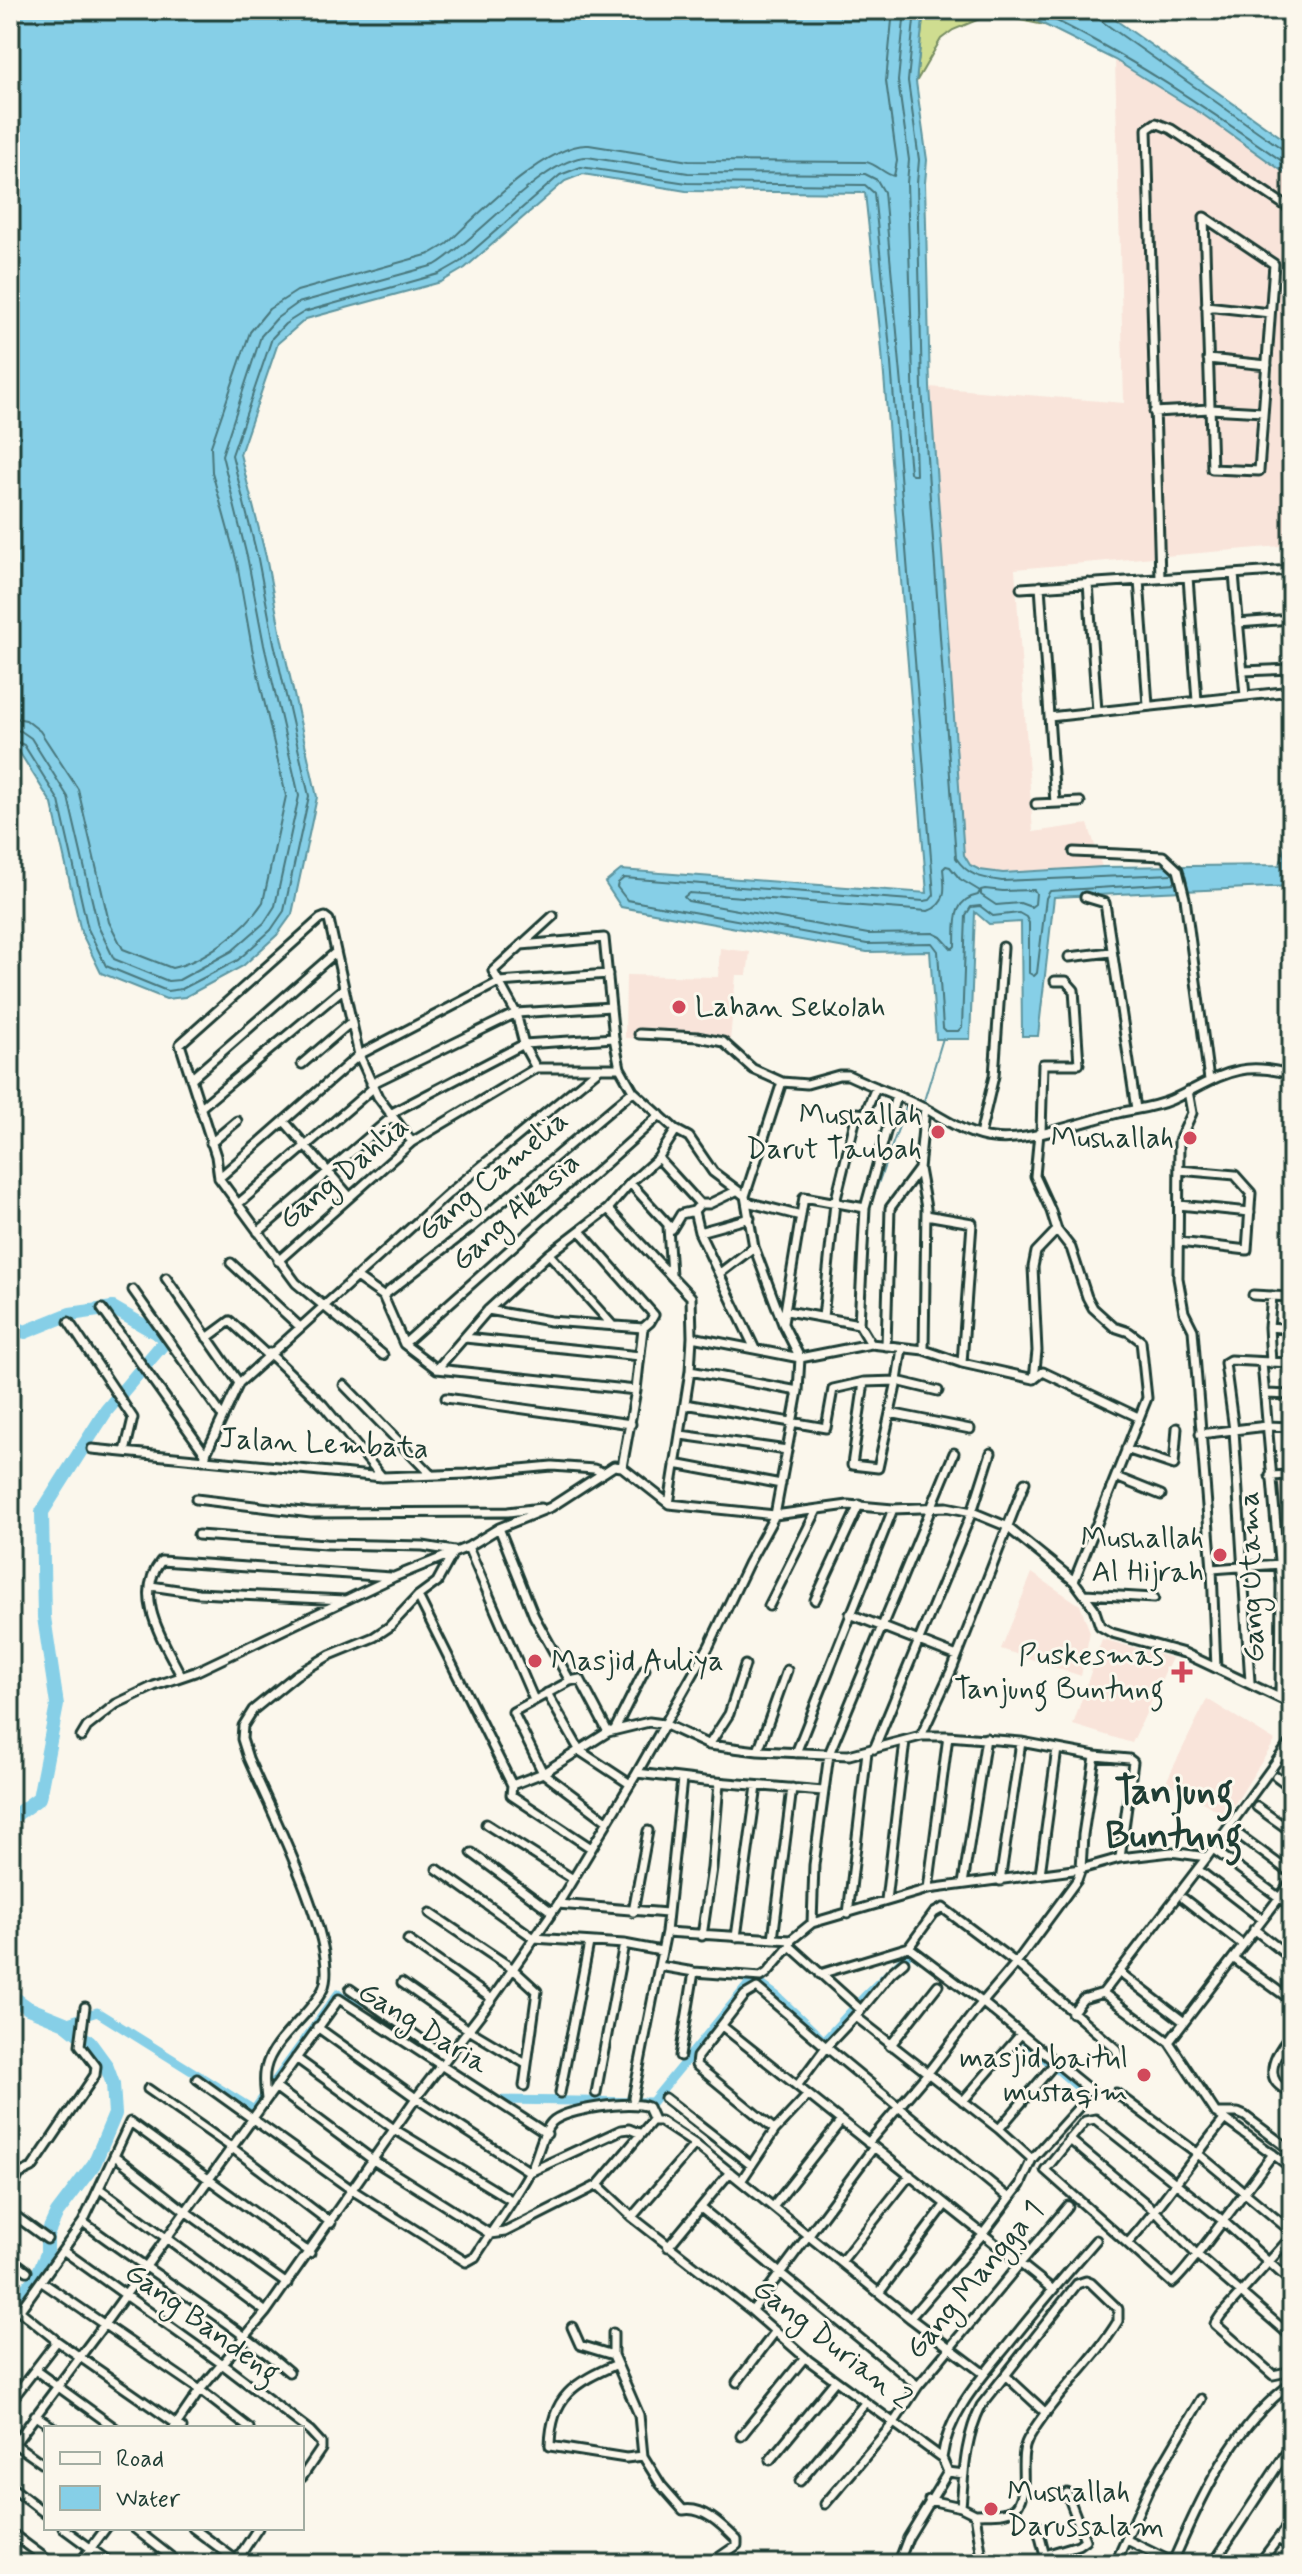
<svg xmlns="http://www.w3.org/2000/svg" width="1302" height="2574" viewBox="0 0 1302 2574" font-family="Mynerve,sans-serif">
  <rect width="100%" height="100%" fill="#fbf7ec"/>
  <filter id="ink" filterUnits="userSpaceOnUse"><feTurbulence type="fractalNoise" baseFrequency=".0125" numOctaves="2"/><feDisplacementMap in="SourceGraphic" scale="16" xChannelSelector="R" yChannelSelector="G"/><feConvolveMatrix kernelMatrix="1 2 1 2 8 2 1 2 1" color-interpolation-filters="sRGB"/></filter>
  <g filter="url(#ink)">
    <!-- built -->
    <path fill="#f9e4da" d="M1115,60L1205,116L1292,178V545L1015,569L1033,832L1088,824L1102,867L1003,873L980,870L970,865L964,855L930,387L1124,403Z
      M720,948L750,952L747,975H736L730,1041L625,1038L626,975L718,977Z
      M1279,1470H1292V1685L1282,1670Z
      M1032,1573L1080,1605L1090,1632L1081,1676L1001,1649Z
      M1102,1639L1172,1658L1132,1743L1073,1725Z
      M1207,1699L1275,1741L1227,1816L1166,1782Z"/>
    <!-- green -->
    <path fill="#cfdd90" stroke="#778d62" stroke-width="2" d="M924,10H1015L1049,26L991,14L953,30L941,39L916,82Z"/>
    <!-- water -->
    <path fill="#86cfe7" stroke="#5d959f" stroke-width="2" d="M10,10H924L916,82L927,160L925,183L930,387L964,855L970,865L980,870L1003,873L1102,867L1280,865L1292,821V886L1054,897L1038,1036H1022L1021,922L989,924L975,912L970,1039H936L930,951L867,952L621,907L605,883L621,870L927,893L881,340L865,193L686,191L583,174L565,181L465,268L441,282L306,319L278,343L240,454L266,557L282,641L317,797L292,914L277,935L243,966L185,997L166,999L101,973L81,932L52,804L18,750L10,745Z
      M1015,10H1097L1110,16L1292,145V178L1205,116L1115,60Z"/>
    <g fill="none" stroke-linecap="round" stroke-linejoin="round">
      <!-- shore -->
      <path stroke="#48777c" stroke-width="2" d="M915,10L908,81L919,160L917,183L922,388L956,858C968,876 981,878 1002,881L1173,874
        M1034,10C1127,53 1209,110 1292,168
        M1096,10L1100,20L1284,150L1292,151
        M10,717L26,720L40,731L78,789L109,922L123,949L172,968C204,961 245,930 263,902L286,796L252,648L237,563L212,472L211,446L250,332L269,309L297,291L430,254L447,244C476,216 549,142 589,145L689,161L866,162C877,164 885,175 894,176L897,161L886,81L893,10
        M10,729L21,731L31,738L68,797L98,926L114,959L168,981L179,980L232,951L264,923L275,906L299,796L264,645L248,561L222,455L261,336L277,318L298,303L435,265C475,242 545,157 587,157L688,173L865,174L877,180L884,192L910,472L912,475H916L907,183L909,160L898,81L905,10
        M10,739L24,745L59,801L88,929L106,966L167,991L182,989L238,960L271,930L284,911L309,796L274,643L258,559L232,455L272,338L285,324L304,312L439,274L460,262L560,175L581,167L687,183L865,185L874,193L889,339L934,895L930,900L924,901L624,878L618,883L617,887L627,900L867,944L932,943L938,951L943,1028L946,1031H958L962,1027L966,915L971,907L980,906L993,916L1019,913L1026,917L1029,923V973L1034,976L1037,973L1046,898L1050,891L1176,883
        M946,866L950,867L960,879L980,891L978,895C951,900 956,925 955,946L952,949L941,937L933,933L868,934L688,901L684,897L689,893L928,911C948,904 945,887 943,869Z
        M985,889L1003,891L1034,890L1036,893L1035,904L1031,907L1020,903L996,905L981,895V890Z"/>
      <!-- stream -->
      <path stroke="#5d959f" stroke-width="2" d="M923,1104L943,1038
        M920,1128L921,1111
        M867,1205L870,1206L906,1107L920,1112"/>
      <!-- canal -->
      <path stroke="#86cfe7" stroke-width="9" d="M65,2023L97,2012L254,2110L338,1994L359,2008
        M1025,2041L1086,2094
        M490,2097L495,2100L652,2102L747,1986L758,1982L777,1996L824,2041L864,1997L911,1951L920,1958"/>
      <!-- river -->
      <path stroke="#86cfe7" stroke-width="14" d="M10,1325L25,1332L70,1314L113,1308L167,1339L106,1411L42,1512L44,1617L57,1705L39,1798L10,1819
        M10,1995L28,2008L65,2023L90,2043L106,2065L113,2084L115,2114L94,2164L57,2213L47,2235V2254L37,2276L10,2309"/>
      <defs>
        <path id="street" d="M1204,217L1274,264L1259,471L1212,469Z
          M1206,306L1270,313
          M1208,359L1267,365
          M1154,412L1210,409L1263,412
          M1234,574L1245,696
          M1188,577L1197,701
          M1160,578L1147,129L1156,123L1171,129L1292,210
          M1139,580L1148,705
          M1088,583L1097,711
          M1040,586L1055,803
          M1021,588L1292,570
          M1238,623L1292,619
          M1243,671L1292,669
          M1049,717L1292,691
          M1036,804L1080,802
          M1074,852L1163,856L1178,870L1185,898L1209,1080
          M1085,897L1105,903L1136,1109
          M521,945L604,938L614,1038L620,1068L633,1091L676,1130L689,1137L713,1172L745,1196
          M1069,957L1111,952
          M639,1034L698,1037L723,1042L753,1069L782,1082L807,1084L839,1075H848C873,1087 901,1096 926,1109C948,1121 967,1135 993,1138C1026,1143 1085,1121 1118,1113C1136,1109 1155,1107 1171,1100C1218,1079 1236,1058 1292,1075
          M302,1064L351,1022
          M536,1068L525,1048L516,1013L493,971L553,916
          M191,1079L336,952
          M782,1082L745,1196L754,1247L783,1324L800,1358
          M371,1084L516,1013L611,1007
          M1188,1091L1192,1113L1179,1141L1178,1278L1184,1312L1193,1330L1212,1569L1216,1668
          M200,1108L344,988
          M390,1114L524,1044L614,1038
          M284,1121L350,1197
          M1041,1132L1043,1064H1079L1074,990L1066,981H1055
          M980,1135L994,1076L1003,947
          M211,1143L237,1121
          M658,1158L700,1204
          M1179,1170L1235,1175L1251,1193L1247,1250L1179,1242
          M219,1178L359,1055L499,982L608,974
          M630,1183L672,1229L668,1227L671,1275
          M747,1202L801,1216
          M238,1204L373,1088
          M1179,1205L1250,1212
          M608,1209L691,1297L692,1337
          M694,1211L699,1232L755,1349
          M926,1215L972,1223L962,1363
          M672,1229L681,1214L694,1211L700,1204H709L736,1191
          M1057,1230L1071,1248L1087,1297L1093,1308L1114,1327L1129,1332L1141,1341L1147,1398L1074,1581
          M580,1231L654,1315L650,1322L643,1328L636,1390L622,1467
          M258,1232L392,1117
          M699,1232L750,1218
          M549,1254L613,1326
          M278,1261L412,1142L536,1068H620
          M231,1263L300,1327
          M720,1273L754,1247
          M356,1277L383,1296L404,1344L437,1369
          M166,1278L239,1383
          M133,1290L223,1417
          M1253,1295L1292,1297
          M383,1296L471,1228L633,1091
          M102,1309L206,1455
          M488,1310L550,1321L643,1328
          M787,1311L859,1324L871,1344
          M823,1317L835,1203L857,1113L865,1114L876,1087
          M69,1322L133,1418L125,1452
          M783,1323L804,1197L865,1208
          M859,1324L865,1208L896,1096
          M1269,1327L1292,1329
          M207,1338L230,1321L267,1355
          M465,1338L640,1356
          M404,1344L660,1115
          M886,1346L890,1208L919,1169
          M924,1350L926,1208L919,1169L925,1108
          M269,1353L323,1405L382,1477
          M383,1355L296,1283L219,1178L216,1156L180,1044L320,919L325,917L329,920L359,1055L378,1097L412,1142
          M1262,1363L1281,1584L1280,1696
          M1271,1363L1269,1327L1272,1296
          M437,1369L488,1310L549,1254L608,1209L630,1183L658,1158L676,1130
          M437,1369L636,1390
          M690,1371L798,1391
          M1034,1379L1037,1351L1033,1267L1036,1252L1057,1230L1051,1211L1035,1176L1039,1133
          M1034,1379L1043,1372L1138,1417
          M864,1382L852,1465L878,1468L897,1381L938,1391
          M344,1385L431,1475
          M1266,1394L1292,1395
          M446,1398L631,1424
          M685,1404L826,1428L833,1389L864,1382L897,1381L902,1348
          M890,1413L970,1429
          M1200,1434L1267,1426L1292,1427
          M681,1435L787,1450
          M92,1449L382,1477L466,1474L552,1466L594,1469L602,1472
          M1126,1449L1174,1465L1177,1428
          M203,1460L239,1383L448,1194L600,1068
          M675,1464L781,1484
          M1270,1476L1292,1475
          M1116,1477L1161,1495
          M196,1499L311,1513L508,1512L541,1508
          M669,1504L690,1371L692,1337L800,1358L871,1344L924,1350L962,1363L1034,1379
          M499,1528L534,1616L570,1681
          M198,1535L326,1544L423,1546L454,1551L437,1582L418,1596L389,1627L374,1637L330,1655L296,1675L253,1710L243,1726L242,1739L248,1758C267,1803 342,1948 323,1989C310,2016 272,2040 266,2068C263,2078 265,2089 266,2099
          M468,1547L534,1700
          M1212,1569L1280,1564
          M151,1586L198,1593L344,1600
          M1085,1594L1154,1598
          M418,1596L512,1785L511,1795L591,1848
          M815,1600L859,1505
          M769,1606L817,1510
          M850,1614L957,1656
          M181,1676C165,1643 132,1597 161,1561L391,1577
          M1250,1682L1234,1430L1225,1363L1230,1360L1292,1363
          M547,1693L580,1751L630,1784
          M615,1729L645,1669
          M921,1736L953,1667L1025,1482
          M81,1737L87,1727L116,1704L154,1686L195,1672L394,1577L468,1547L499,1528L551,1507L614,1466L622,1467L669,1504L775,1515L848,1505L893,1509L947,1507L972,1512L1006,1526L1074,1581L1094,1608L1100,1626L1112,1633L1184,1653L1292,1704
          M1292,1740L1207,1857L1103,1993L1169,2042L1216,2113L1292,2168
          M709,1745L729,1714L745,1665
          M874,1749L972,1512L991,1453
          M758,1751L787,1670
          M796,1753L893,1509
          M637,1773L704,1781L823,1791
          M1276,1776L1292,1788
          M512,1785L543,1773L608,1732L649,1722L664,1724L709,1745L758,1751L849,1755L921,1736H948L1021,1742L1095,1756L1129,1759L1133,1762L1120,1858
          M1257,1807L1292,1832
          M607,1821L543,1773L513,1712L570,1681L580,1679L608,1732
          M486,1824L573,1879
          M1238,1834L1292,1874
          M1213,1849L1292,1907
          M472,1853L552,1912
          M437,1869L534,1938L624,1944L661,1951
          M1201,1872L1262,1919
          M1040,1874L1057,1749
          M1000,1881L1021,1742
          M963,1884L986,1738
          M928,1889L948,1736
          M1184,1899L1243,1945
          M886,1900L905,1741
          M558,1904L667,1913
          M633,1912L648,1831
          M430,1913L513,1969L537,1991L524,2086
          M848,1914L867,1752
          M812,1923L814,1865L829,1754L954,1453
          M1254,1929L1292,1959
          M666,1932L682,1779
          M702,1936L712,1868L719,1783
          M736,1937L757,1786
          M773,1939L792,1788
          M408,1940L492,1999
          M790,1946L861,2010
          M909,1947L982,2002L1091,2091
          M1233,1958L1288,1998H1292
          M659,1966L666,1932L791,1940
          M820,1974L909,1947L934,1913L943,1908L1016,1963L1116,2049L1119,2058
          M1123,1975L1183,2021
          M402,1983L469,2030L526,2064
          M350,1989L447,2057
          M1072,2013L1083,1999L1103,1993
          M855,2016L999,2129L1032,2159
          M722,2026L1052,2289
          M317,2027L416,2098L530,2172
          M1292,2034C1282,2045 1266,2067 1276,2082C1279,2087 1288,2091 1292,2095
          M1169,2042L1292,1881
          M890,2046L938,1985
          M680,2056L694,1972
          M296,2058L394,2129L511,2200
          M197,2079L352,2190L466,2262L475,2257C493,2229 513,2202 529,2173C538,2159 540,2135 552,2122C565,2109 631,2100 648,2107L654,2120
          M797,2086L826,2047L1009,2198
          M275,2087L373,2160L490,2234L505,2232L598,2185L652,2121H660L695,2144L910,2318L983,2373
          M148,2089L231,2147L331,2223
          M560,2093L589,1943
          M596,2093L624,1944
          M1116,2093L1197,2153L1292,2232
          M633,2098L659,1966L694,1972L761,1977L767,1973L790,1946L791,1940L812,1923L928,1889L1081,1869L1120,1858L1171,1852L1207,1857
          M665,2098L751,2165
          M963,2101L1021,2034
          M1216,2113H1238L1245,2116L1292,2151
          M999,2129L1056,2062
          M775,2130L696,2065L697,2057L745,1995L757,1988L826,2047L861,2010L891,1973L904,1962
          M1069,2139L1156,2212L1196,2254L1292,2337
          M868,2143L927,2074L976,2010L1016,1963L1077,1880L1081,1869L1083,1835L1095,1756
          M1273,2154C1259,2172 1183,2278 1172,2283L1045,2170L1085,2121L1095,2119L1222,2220L1292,2283
          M115,2156L185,2211L287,2284
          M530,2172L621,2130L629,2129L639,2133
          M741,2181L775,2130L807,2096
          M598,2185L632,2217L752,2311L808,2360L942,2458L948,2472L964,2474
          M100,2189L266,2312
          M10,2195L19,2174L32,2168L95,2075L96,2066L80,2045L85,2007
          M773,2207L841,2121
          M701,2208L918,2386
          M10,2212L47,2239
          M632,2217L695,2144
          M83,2222C151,2273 225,2317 289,2372
          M1292,2236L1221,2315L1215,2324L1273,2375L1292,2371
          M1128,2243C1163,2204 1191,2160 1224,2120
          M668,2247L730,2172
          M64,2251L222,2364L310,2431L321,2443V2449L302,2477
          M10,2258L27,2271
          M841,2262L910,2175
          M42,2282L200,2390L249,2428
          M879,2293L945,2205
          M10,2303L57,2341L182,2428
          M20,2310L83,2222L130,2122L310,2253
          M752,2311L874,2147
          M910,2318L982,2235L1020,2185L1032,2159L1078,2108
          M572,2327L580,2345L613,2355
          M613,2333V2355L639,2415L643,2456L661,2485L683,2510C704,2506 723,2526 737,2540V2545L721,2556L716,2564
          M617,2364C574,2383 551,2396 550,2446L626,2458L643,2456
          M35,2370L115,2428
          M1006,2376L1046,2413
          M737,2382L775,2332
          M10,2402L57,2341
          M35,2415L54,2428
          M893,2424L918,2386L1068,2206
          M174,2428L200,2390L266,2312L416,2098L492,1999L558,1904L637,1773L709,1646L748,1564L775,1515L798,1391L800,1358
          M741,2436L805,2357
          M15,2444L46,2466
          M10,2450L103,2326L339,1999L547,2134
          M942,2458C948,2412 984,2375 1011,2341C1039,2306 1067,2273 1096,2240
          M770,2460L835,2381
          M800,2481L865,2403
          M10,2486L46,2514
          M929,2500L961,2507L975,2514L983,2564
          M825,2504L893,2424
          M961,2507C964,2472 965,2438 981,2406L1077,2284L1086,2281L1091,2283L1118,2309V2321C1093,2363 1053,2396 1028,2439C1017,2459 1030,2487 1017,2506C1009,2516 987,2513 975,2514
          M1037,2525L1047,2564
          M63,2528L112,2564
          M134,2528L180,2564
          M193,2528L236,2560
          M10,2532L53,2564
          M1278,2539L1292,2548
          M1127,2540L1172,2562
          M1045,2555L1078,2545L1085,2540L1067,2493
          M235,2563L258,2528
          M79,2564L106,2528
          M898,2564L908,2538L948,2472
          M1115,2564L1150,2486L1201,2399
          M1172,2564C1201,2498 1232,2427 1292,2383
          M1213,2564L1292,2444
          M1259,2564L1292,2520"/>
      </defs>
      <!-- street casing -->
      <use href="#street" stroke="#1f3d34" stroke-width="13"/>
      <!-- street -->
      <use href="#street" stroke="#fbf7ec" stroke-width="7"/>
    </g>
  </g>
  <!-- markers -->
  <g fill="#d1495b" stroke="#fbf7ec" stroke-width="3">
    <circle cx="679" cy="1007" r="8"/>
    <circle cx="938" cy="1132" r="8"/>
    <circle cx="1190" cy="1138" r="8"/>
    <circle cx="1220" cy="1555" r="8"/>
    <circle cx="535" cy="1661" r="8"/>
    <path d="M1178 1660h8v8h8v8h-8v8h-8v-8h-8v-8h8z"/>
    <circle cx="1144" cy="2075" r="8"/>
    <circle cx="991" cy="2509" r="8"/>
  </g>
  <g text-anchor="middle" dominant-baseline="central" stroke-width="6" stroke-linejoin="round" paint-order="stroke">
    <!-- poi labels -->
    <g font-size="30" fill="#1f3d34" stroke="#fbf7ec" text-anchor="end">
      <text x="695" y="1007" text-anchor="start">Lahan Sekolah</text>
      <text x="922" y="1115">Mushallah<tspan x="922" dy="34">Darut Taubah</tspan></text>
      <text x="1174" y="1138">Mushallah</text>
      <text x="1204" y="1538">Mushallah<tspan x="1204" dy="34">Al Hijrah</tspan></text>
      <text x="1164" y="1655">Puskesmas<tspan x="1164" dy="34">Tanjung Buntung</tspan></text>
      <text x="551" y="1661" text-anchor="start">Masjid Auliya</text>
      <text x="1128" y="2058">masjid baitul<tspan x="1128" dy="34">mustaqim</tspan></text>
      <text x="1007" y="2492" text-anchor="start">Mushallah<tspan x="1007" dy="34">Darussalam</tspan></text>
    </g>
    <!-- street labels -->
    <g font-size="30" fill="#1f3d34" stroke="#fbf7ec">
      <text transform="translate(344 1173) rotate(-40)">Gang Dahlia</text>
      <text transform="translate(493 1176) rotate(-40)">Gang Camelia</text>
      <text transform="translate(516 1212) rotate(-42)">Gang Akasia</text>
      <text transform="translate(324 1444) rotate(3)">Jalan Lembata</text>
      <text transform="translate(1252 1577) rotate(-92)">Gang Utama</text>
      <text transform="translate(423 2028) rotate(32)">Gang Daria</text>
      <text transform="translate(975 2280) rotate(-50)">Gang Mangga 1</text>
      <text transform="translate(202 2323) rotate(36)">Gang Bandeng</text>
      <text transform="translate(832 2344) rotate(38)">Gang Durian 2</text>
    </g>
    <!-- district labels -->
    <g font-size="38" font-weight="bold" fill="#1f3d34" stroke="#fbf7ec">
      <text x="1174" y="1792">Tanjung<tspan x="1174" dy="44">Buntung</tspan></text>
    </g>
  </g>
  <!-- margin -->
  <rect width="1302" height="2574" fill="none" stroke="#fbf7ec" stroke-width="40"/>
  <rect x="20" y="20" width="1262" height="2534" fill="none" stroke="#1f3d34" stroke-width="3" filter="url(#ink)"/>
  <!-- legend -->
  <rect x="44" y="2426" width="260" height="104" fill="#fbf7ec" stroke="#a3ada2" stroke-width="2"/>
  <rect x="60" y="2452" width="40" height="12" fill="#fbf7ec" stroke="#a3ada2" stroke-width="2"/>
  <text x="116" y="2466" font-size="24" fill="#1f3d34">Road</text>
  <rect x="60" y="2486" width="40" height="24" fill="#86cfe7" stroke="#a3ada2" stroke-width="2"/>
  <text x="116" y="2506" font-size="24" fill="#1f3d34">Water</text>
</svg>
